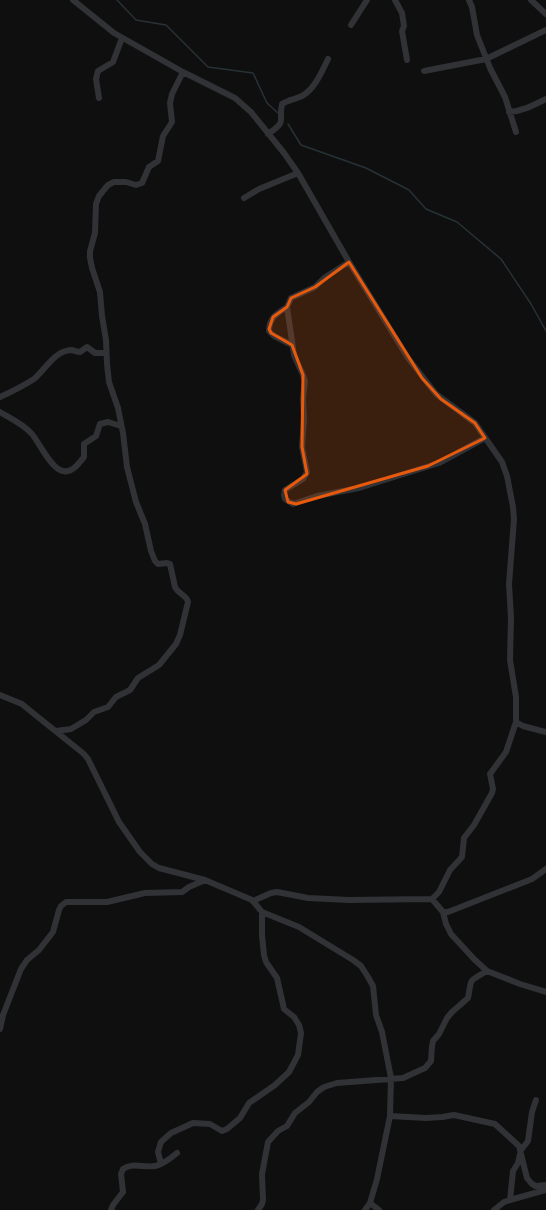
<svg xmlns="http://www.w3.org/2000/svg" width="546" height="1210" viewBox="0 0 546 1210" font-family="Roboto,sans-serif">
  <rect width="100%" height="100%" fill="#0f0f10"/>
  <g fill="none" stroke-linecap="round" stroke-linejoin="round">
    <!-- stream -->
    <path stroke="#273236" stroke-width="1.5" d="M117,0L136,20L166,25L208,67L253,73L267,103L278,113
      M288,124L301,145L366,168L409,190L426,209L457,222L501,259L531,304L546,331"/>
    <!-- minor -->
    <path stroke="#303235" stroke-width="6" d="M73,0L114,33L183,72L235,98L251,112L284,153L298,173L349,262L408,358L436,394L475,423L502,462L507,476L513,507L514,519L509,584L511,618L510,660L516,697V722L506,752L490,774L493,789L492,793L474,825L464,838L462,857L450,870L439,892L432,899L349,900L308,898L277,892L271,893L253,901
      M395,0L402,13L404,26L402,31L407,60
      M469,0L472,7L477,35L490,68L505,97L516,132
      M531,0L546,14
      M351,25L367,0
      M424,71L486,59L546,30
      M99,98L96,79L98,71L113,62L122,38
      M509,112C523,111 534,105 546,99
      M268,134C288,120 278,123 282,104C288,100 296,99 302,96C315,89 322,71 328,59
      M244,198L259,189L298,173
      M349,262L324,278L315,287L291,298L287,307L294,355L303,375L305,381L303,398L304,419L302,447L307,472L303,479L285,490L284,495L285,499L293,504L317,496L359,488L439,463L485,438
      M287,307C277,313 269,318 269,331L274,336L292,345
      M0,397C11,392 23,386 34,379C45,370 54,351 71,350C74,350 76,352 80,352L87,347L95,353H106
      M0,412C10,418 23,424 31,433C40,442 54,479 71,470C76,468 80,462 84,457V444L96,436L100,424L108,422L121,426
      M0,695L22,704L28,709L84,754L88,759L119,822L140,852L152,864L159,868L205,880L252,900L262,912L299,927L353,960L361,966L368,977L373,986L376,1015L382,1032L391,1078L390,1116L377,1179L370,1203L365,1210
      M516,722L523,726L546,732
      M56,731L71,729L86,720L94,712L108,707L116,697L130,690L138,678L159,665L176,644L180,635L188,602C187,595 178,594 175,587L170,564L167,563L158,564L155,561L151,551L145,524L136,502L127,467L123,433L118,408L109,382L107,364L106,340L102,316L100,292L92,268L90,258V251L95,233L96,204L99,196L108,185L114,182H126L136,185L142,183L149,167L158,161L163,136L172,122L170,103L172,94L183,72
      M432,899L443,912H448L532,879L546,869
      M443,912L446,924L451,934L474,959L487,971L520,984L546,992
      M0,1029L3,1015L21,969L27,960L39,950L53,932L59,910L61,906L66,902H107L145,893L182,892L189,887L205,880
      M390,1116L426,1118L442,1117L454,1115L495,1124L519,1146L527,1178L531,1183L535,1186L546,1185
      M161,1164L158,1152L160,1145L161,1142L171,1133L193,1123L210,1124L222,1131L227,1129L240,1118L249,1103L275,1085L289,1072L298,1055L301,1033L299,1025L294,1017L284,1009L277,978L266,962L264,955L262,935V912
      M510,1200L513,1171L518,1163L521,1150L528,1141L532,1112L536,1100
      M370,1203L379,1210
      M111,1210L113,1205L123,1192L121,1174L123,1169C133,1162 143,1168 155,1166C163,1165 171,1158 177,1153
      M258,1210L262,1204L263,1200L262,1174L268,1142L278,1131L287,1126L295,1113L309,1102L317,1092L324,1087L337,1083L403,1078L425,1068L431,1061L432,1046L433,1041L439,1034L447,1018L452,1012L468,998C472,977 468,982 487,971
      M494,1210L504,1202L510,1200L546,1190"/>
  </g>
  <!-- marked area -->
  <path fill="#e8590c" fill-opacity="0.2" stroke="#e8590c" stroke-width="3" stroke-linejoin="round" d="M349,262L422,378L441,399L475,423L485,438L428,466L296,504L288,502L285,490L307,474L302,447L303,375L292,345L271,333L269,329L273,317L287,307L291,298L315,287Z"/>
</svg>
